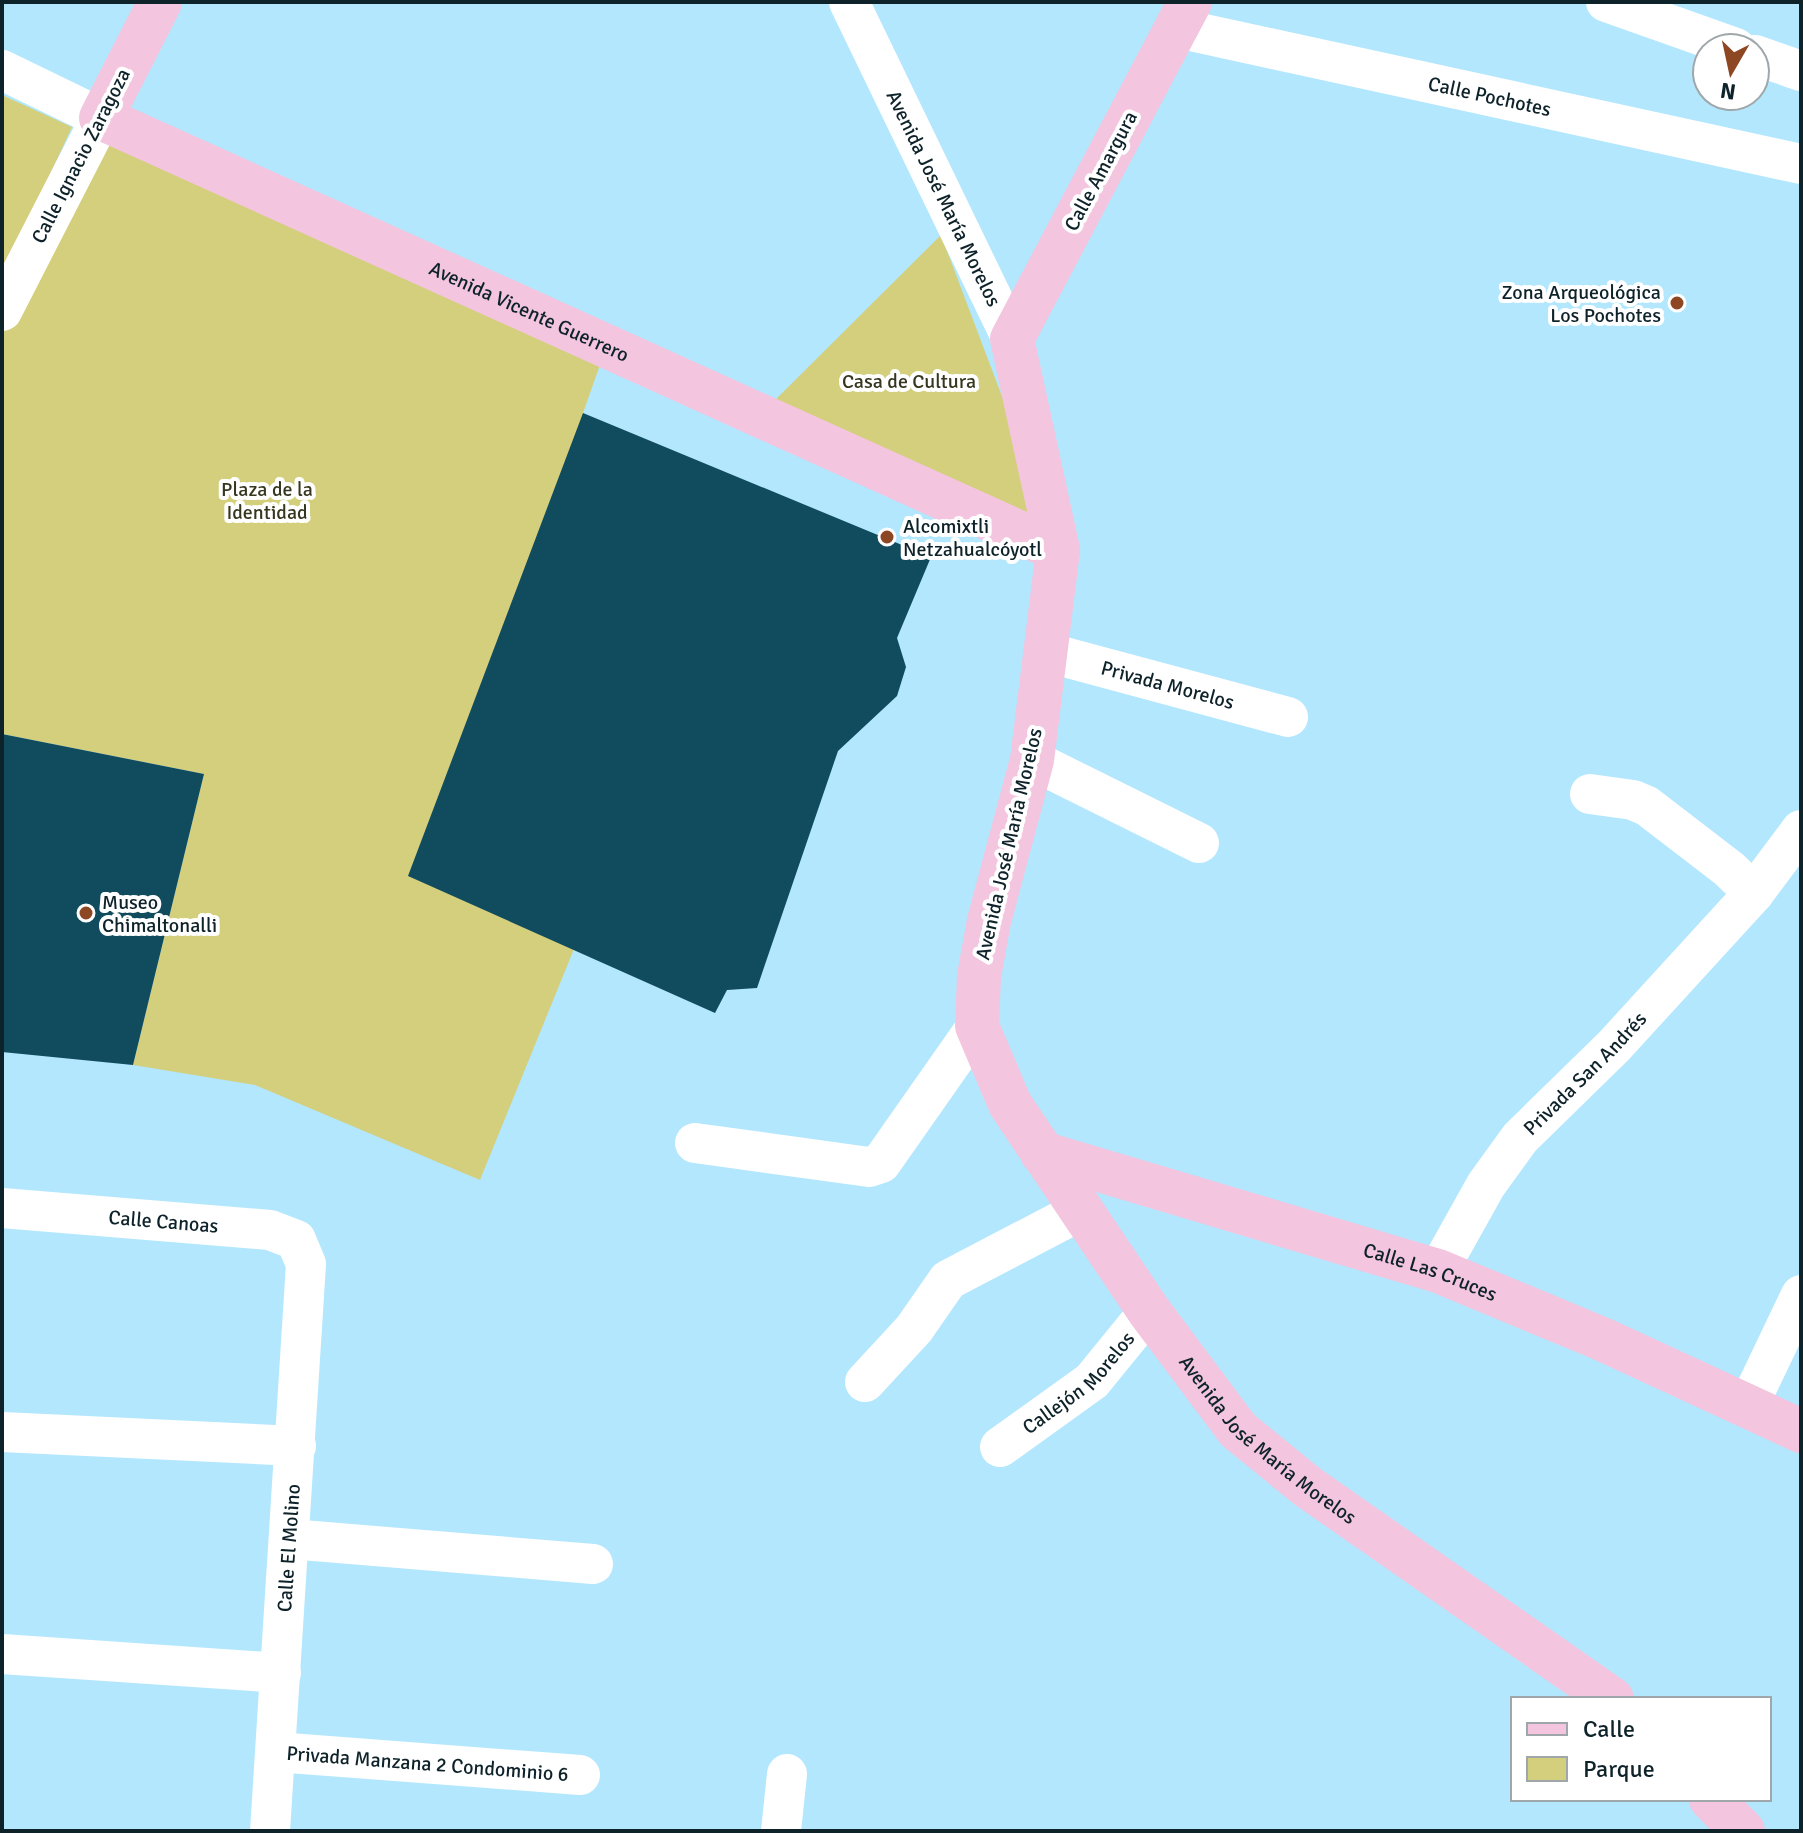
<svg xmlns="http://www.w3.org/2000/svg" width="1803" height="1833" viewBox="0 0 1803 1833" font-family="Signika,sans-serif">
  <rect width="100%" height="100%" fill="#b3e7fe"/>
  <!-- green -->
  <path fill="#d4cf7c" d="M2,95L72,127L2,278Z
    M107,131L600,365L583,413L574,949L480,1180L255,1085L133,1065L204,774L2,734V325Z
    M941,235L1023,452L1029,524L769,406Z"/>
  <!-- building -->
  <path fill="#114b5e" d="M583,413L931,557L897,638L906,667L897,696L838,751L757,988L727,990L715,1013L408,876Z
    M2,734L204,774L133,1065L2,1052Z"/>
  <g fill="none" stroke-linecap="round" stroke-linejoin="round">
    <!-- minor -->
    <g stroke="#fff" stroke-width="40">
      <path id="s1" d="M849,2L1012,339"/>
      <path d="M1606,2L1736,48"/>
      <path id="s2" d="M1177,28L1801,164"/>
      <path d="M1755,55L1801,71"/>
      <path d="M2,70L101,118L2,311"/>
      <path id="s3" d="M1046,652L1288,717"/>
      <path d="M1032,760L1199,843"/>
      <path d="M1590,794L1633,800L1647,806L1729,869L1754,893"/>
      <path d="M695,1143L869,1167L881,1163L977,1026"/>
      <path id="s4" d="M2,1208L270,1230L296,1240L306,1264L270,1831"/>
      <path id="s5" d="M1438,1271L1486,1185L1520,1138L1614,1046L1754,893L1801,830"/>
      <path d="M865,1382L914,1329L948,1280L1080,1211"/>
      <path d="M1748,1406L1801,1295"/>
      <path d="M2,1432L296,1446"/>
      <path id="s6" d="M1000,1447L1092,1381L1149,1311"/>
      <path d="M290,1539L593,1564"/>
      <path d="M2,1654L281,1673"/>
      <path id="s7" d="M276,1752L580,1775"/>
      <path d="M781,1831L787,1774"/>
    </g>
    <!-- major -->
    <g stroke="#f3c5de" stroke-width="44">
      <path id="s8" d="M160,2L101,118L1058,550"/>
      <path id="s9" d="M1190,2L1012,339L1058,550L1032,760L989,921L979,976L977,1026L1010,1104L1149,1311L1238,1430L1308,1487L1612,1699"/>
      <path id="s10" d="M1042,1153L1438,1271L1602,1339L1801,1431"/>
      <path d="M1711,1799L1743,1831"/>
    </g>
  </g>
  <!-- markers -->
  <g fill="#8e4723" stroke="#fff" stroke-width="3">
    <circle cx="1677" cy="303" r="8"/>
    <circle cx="887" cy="537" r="8"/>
    <circle cx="86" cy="913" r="8"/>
  </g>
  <g text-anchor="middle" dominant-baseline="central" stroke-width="8" stroke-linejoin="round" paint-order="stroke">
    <!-- street labels -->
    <g font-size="20" fill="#0e222a" stroke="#fff">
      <text stroke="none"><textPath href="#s2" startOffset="320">Calle Pochotes</textPath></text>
      <text transform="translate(81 156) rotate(-63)">Calle Ignacio Zaragoza</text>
      <text transform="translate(1101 171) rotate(-62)">Calle Amargura</text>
      <text stroke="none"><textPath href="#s1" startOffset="218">Avenida José María Morelos</textPath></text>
      <text stroke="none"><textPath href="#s8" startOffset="600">Avenida Vicente Guerrero</textPath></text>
      <text stroke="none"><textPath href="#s3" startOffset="126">Privada Morelos</textPath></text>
      <text transform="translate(1009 844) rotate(-77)">Avenida José María Morelos</text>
      <text stroke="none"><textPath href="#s5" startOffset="248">Privada San Andrés</textPath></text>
      <text stroke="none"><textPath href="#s4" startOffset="162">Calle Canoas</textPath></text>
      <text stroke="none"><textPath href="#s10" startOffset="406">Calle Las Cruces</textPath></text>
      <text stroke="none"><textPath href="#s6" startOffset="102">Callejón Morelos</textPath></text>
      <text stroke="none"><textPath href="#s9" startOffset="1592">Avenida José María Morelos</textPath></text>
      <text transform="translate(289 1548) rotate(-86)">Calle El Molino</text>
      <text stroke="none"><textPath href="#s7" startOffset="152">Privada Manzana 2 Condominio 6</textPath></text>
    </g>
    <!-- poi labels -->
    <g font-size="20" fill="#0e222a" stroke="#fff" text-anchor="start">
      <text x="1661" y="292" text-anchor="end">Zona Arqueológica<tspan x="1661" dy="23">Los Pochotes</tspan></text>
      <text x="903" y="526">Alcomixtli<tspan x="903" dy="23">Netzahualcóyotl</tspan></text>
      <text x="102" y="902">Museo<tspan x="102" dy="23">Chimaltonalli</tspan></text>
    </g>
    <!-- park labels -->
    <g font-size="20" fill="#37361e" stroke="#fff">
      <text x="909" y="381">Casa de Cultura</text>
      <text x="267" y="489">Plaza de la<tspan x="267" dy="23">Identidad</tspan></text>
    </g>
  </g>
  <!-- border -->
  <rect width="1803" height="1833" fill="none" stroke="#0e222a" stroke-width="8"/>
  <!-- legend -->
  <rect x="1511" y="1697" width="260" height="104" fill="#ffffff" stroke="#9fa7aa" stroke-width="2"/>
  <rect x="1527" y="1723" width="40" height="12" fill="#f3c5de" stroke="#9fa7aa" stroke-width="2"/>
  <text x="1583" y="1737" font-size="24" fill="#0e222a">Calle</text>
  <rect x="1527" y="1757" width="40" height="24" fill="#d4cf7c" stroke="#9fa7aa" stroke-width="2"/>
  <text x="1583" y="1777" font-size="24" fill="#0e222a">Parque</text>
  <!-- north arrow -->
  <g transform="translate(1731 72) rotate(189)"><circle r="38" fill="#ffffff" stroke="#9fa7aa" stroke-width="2"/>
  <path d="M0-6L14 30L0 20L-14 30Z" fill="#8e4723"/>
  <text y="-12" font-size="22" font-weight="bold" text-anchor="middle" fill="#0e222a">N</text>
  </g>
</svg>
